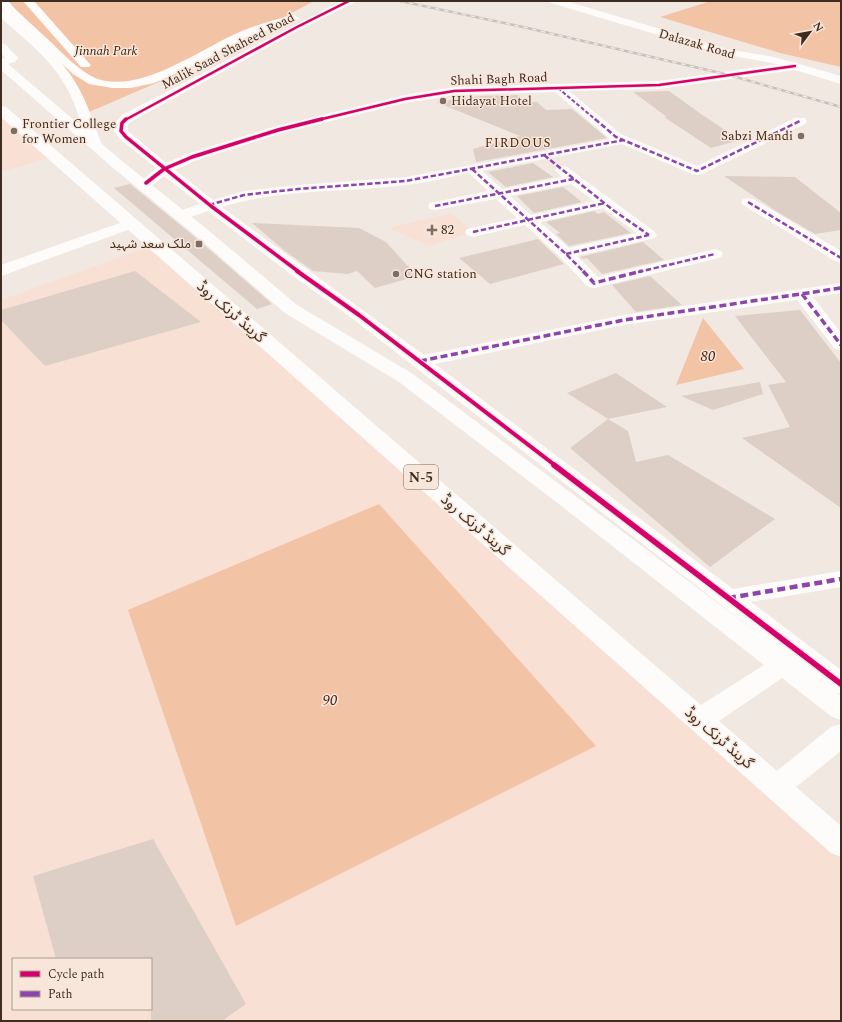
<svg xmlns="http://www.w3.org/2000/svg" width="842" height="1022" viewBox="0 0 842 1022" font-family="Spectral,'Noto Sans Arabic',serif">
  <rect width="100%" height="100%" fill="#f2e8e2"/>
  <!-- built -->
  <path fill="#f8e0d4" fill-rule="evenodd" d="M1,105L54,157L1,172Z
    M451,213L473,232L428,246L389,228Z
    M154,245L841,844V1021H1V300ZM13,959H151V1009H13Z"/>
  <!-- green -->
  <path fill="#f3c3a6" d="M9,1H314L182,72L89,112Z
    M711,1H841V67L780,53L660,17Z
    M703,318L744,369L676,385Z
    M379,504L596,746L236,926L128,610Z"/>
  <!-- building -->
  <path fill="#ddcfc6" d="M669,91L701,114L740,140L711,148L664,117H667L633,92Z
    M516,95H518L521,102H537L546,110L572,109L607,138L476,162L473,149L520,136L436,102L481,96Z
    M533,163L553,177L506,187L488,172Z
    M724,176L795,177L841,213V230L815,234L776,211Z
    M130,184L195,237L272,304L257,309L114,188Z
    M563,187L582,202L534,213L517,196Z
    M594,211L598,214L604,212L631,233L569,246L556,234L560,233L546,222Z
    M252,223L359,228L386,242L417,276L375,288L357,271L348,274L313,271L285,251Z
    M538,239L564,264L490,284L459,258Z
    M643,242L664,260L602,274L587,258L582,259L580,257Z
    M135,271L201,322L45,366L1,320V310Z
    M650,276L682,305L636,312L612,285Z
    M800,310L841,363V508L742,438L790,427L768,385L786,382L735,316Z
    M616,373L667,407L608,419L567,393Z
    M760,382L763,394L713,410L681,396Z
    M608,419L628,431L636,462L668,455L775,519L710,567L570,448Z
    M153,839L246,1004L222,1021H151V959H56L33,876Z"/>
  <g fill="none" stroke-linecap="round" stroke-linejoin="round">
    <!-- minor -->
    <path fill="#fdfcfb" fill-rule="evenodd" d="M1,1H7C22,16 38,30 54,45C65,56 77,68 91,76C133,98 196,52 233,35C252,26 273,20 294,15L299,18L298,20L247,37L189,68L154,83L131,88H112L89,84L73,74L1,7Z
      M23,1H34L89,63L91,65L89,67H81Z
      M341,1H354L353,3L301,29L132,121L128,124V131L166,163L187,154L273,127L405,95L454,87L659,81L795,62L799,64L801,66L799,68L795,70L659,89L569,91L621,134L697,166L795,118H805L807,121L805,124L702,174L697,175L692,174L622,144L482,171L502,189L562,177L555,170L557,167L562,166L567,167L655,232L657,235L655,238L577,256L598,277L715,249L721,251L723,254L721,257L715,259L594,288L588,287L560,257L525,225L473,237L467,235L465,232L467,229L517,218L496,199L435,210L430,209L428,206L430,203L488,191L469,173C448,177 427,183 406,185C345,193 281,188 222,207L424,355L624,315L841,283V293L813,297L841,333V350L835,349L797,300L624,325L435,364L733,589L841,571V587L751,602L841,670V694L832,691L353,319L293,276L208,211L184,219L179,217L176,214L179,211L200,204L164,176C157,182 151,189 141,186L139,183L156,168L121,140L114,131L115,123L122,115ZM555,92L610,139L406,177L298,185L244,191L213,200L175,170L197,160L282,133L405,103L454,95ZM571,184L594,201L531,215L510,196ZM603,208L637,233L569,248L540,222Z
      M748,198L753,199L841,251V263L835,261L743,205L741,202L743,199Z
      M131,219L136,221L139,224L136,227L1,276V265Z"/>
    <!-- major -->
    <path fill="#fdfcfb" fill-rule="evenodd" d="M550,1H566L727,49L774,57L841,76V84L772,63L722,54L551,3Z
      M1,9L5,10C30,33 60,55 77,85C88,104 94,125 102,145L100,148H90L88,145C81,125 76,103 65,85C50,58 23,38 1,18Z"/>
    <!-- highway -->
    <path fill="#fdfcfb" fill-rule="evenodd" d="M1,43L5,44L18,58L15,62L8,64L122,161L208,230L297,305L413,374L841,696V720L832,717L782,678L719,721L777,771L831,727L841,724V751L796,787L841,826V857L831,853L1,117V106L6,107L701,705L764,665L555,501L399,382L285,313L196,236L112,167L1,70V59L5,58L1,53Z"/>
    <defs>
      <path id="rail" d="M400,1L523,27L729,75L841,107"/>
    </defs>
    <!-- rail casing -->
    <use href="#rail" stroke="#c5c2bf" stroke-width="2.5"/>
    <!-- rail -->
    <use href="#rail" stroke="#f9e6db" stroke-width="1.5" stroke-dasharray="4.5" stroke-linecap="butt"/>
    <!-- quiet-far3 -->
    <path stroke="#8e44ad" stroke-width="2" stroke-dasharray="4 2" stroke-linecap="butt" d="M558,88L596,120"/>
    <!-- quiet-far2 -->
    <path stroke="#8e44ad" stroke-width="2.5" stroke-dasharray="5.5 2.5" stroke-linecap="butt" d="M595,119L616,137L697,171L800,121
      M544,155L613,210L649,235
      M472,169L566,254L584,272
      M748,202L841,258
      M209,205L244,195L298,189L406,181L624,140
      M435,206L574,179
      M473,232L605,203
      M566,254L649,235
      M638,272L715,254"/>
    <!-- quiet-far1 -->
    <path stroke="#8e44ad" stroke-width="3.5" stroke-dasharray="7 3.5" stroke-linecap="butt" d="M583,271L594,283L642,271
      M802,294L841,345
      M420,361L624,320L841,288"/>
    <!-- quiet -->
    <path stroke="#8e44ad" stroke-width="4.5" stroke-dasharray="8 4.5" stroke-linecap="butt" d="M728,598L841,579"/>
    <defs>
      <path id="cycleway-far3" d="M125,120L297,27L349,1
        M318,120L405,99L454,91L659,85L795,66"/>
      <path id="cycleway-far2" d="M126,119L122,123L121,131L126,137L211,206L299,272
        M146,183L164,169L192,157L278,130L322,119"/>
      <path id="cycleway-far1" d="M297,271L359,315L556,466"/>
      <path id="cycleway" d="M554,465L841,684"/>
    </defs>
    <!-- cycleway-far3 casing -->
    <use href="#cycleway-far3" stroke="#f9e6db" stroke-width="4"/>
    <!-- cycleway-far2 casing -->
    <use href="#cycleway-far2" stroke="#f9e6db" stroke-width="5"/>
    <!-- cycleway-far1 casing -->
    <use href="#cycleway-far1" stroke="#f9e6db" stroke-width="6"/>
    <!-- cycleway casing -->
    <use href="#cycleway" stroke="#f9e6db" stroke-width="8"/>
    <!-- cycleway-far3 -->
    <use href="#cycleway-far3" stroke="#d6006c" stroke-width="2.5"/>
    <!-- cycleway-far2 -->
    <use href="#cycleway-far2" stroke="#d6006c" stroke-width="3.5"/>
    <!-- cycleway-far1 -->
    <use href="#cycleway-far1" stroke="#d6006c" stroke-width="4"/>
    <!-- cycleway -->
    <use href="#cycleway" stroke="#d6006c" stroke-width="5.5"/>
  </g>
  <!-- markers -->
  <g fill="#7d6e65" stroke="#f9e6db" stroke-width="1.5">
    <circle cx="443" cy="101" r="4"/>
    <circle cx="14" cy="131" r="4"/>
    <circle cx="801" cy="136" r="4"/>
    <path d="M430 224h4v4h4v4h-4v4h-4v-4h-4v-4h4z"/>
    <rect x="195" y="240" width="8" height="8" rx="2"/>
    <circle cx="396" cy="274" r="4"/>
  </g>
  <g text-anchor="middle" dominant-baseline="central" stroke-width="3" stroke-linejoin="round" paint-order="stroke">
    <!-- far-street labels -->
    <g font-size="13" fill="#3e2c21" stroke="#f9e6db">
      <text transform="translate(697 44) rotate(16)">Dalazak Road</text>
      <text transform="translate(228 51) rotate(-28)">Malik Saad Shaheed Road</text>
      <text transform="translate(499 79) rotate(-2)">Shahi Bagh Road</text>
    </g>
    <!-- far-park labels -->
    <g font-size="13" font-style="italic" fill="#44230e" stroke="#f9e6db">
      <text x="106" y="51">Jinnah Park</text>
    </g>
    <!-- far-poi labels -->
    <g font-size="13" fill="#3e2c21" stroke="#f9e6db" text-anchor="start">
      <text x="451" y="101">Hidayat Hotel</text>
      <text x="22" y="124">Frontier College<tspan x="22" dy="15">for Women</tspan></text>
      <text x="793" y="136" text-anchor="end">Sabzi Mandi</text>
      <text x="441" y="230">82</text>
      <text x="191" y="244" text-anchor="end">ملک سعد شہید</text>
      <text x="404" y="274">CNG station</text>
    </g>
    <!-- far-neighbourhood labels -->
    <g font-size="13" letter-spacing="1" fill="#4a260e" stroke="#f9e6db">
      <text x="518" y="143">FIRDOUS</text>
    </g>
    <!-- shield labels -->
    <rect fill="#f9e6db" stroke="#766459" stroke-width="1" x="404" y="465" width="34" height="24" rx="3"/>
    <g font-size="14" font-weight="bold" fill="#3e2c21">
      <text x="421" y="477">N-5</text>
    </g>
    <!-- street labels -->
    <g font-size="15" fill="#3e2c21" stroke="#f9e6db">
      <text transform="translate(231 312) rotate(41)">گرینڈ ٹرنک روڈ</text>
      <text transform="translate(475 525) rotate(41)">گرینڈ ٹرنک روڈ</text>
      <text transform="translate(719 738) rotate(41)">گرینڈ ٹرنک روڈ</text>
    </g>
    <!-- park labels -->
    <g font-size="15" font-style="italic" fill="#44230e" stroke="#f9e6db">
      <text x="708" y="356">80</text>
      <text x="330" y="700">90</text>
    </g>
  </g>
  <!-- border -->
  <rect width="842" height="1022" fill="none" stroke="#3e2c21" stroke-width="4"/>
  <!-- legend -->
  <rect x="12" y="958" width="140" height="52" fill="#f9e6db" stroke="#ae9c91"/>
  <rect x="20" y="971" width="20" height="6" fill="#d6006c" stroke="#ae9c91"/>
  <text x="48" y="978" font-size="12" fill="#3e2c21">Cycle path</text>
  <rect x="20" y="991" width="20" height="6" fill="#8e44ad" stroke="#ae9c91"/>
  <text x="48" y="998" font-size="12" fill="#3e2c21">Path</text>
  <!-- north arrow -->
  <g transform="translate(810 32) rotate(58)" stroke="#f9e6db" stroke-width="3" paint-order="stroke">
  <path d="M0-3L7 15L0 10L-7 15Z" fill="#3e2c21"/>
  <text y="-6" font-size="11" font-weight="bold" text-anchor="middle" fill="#3e2c21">N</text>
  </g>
</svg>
